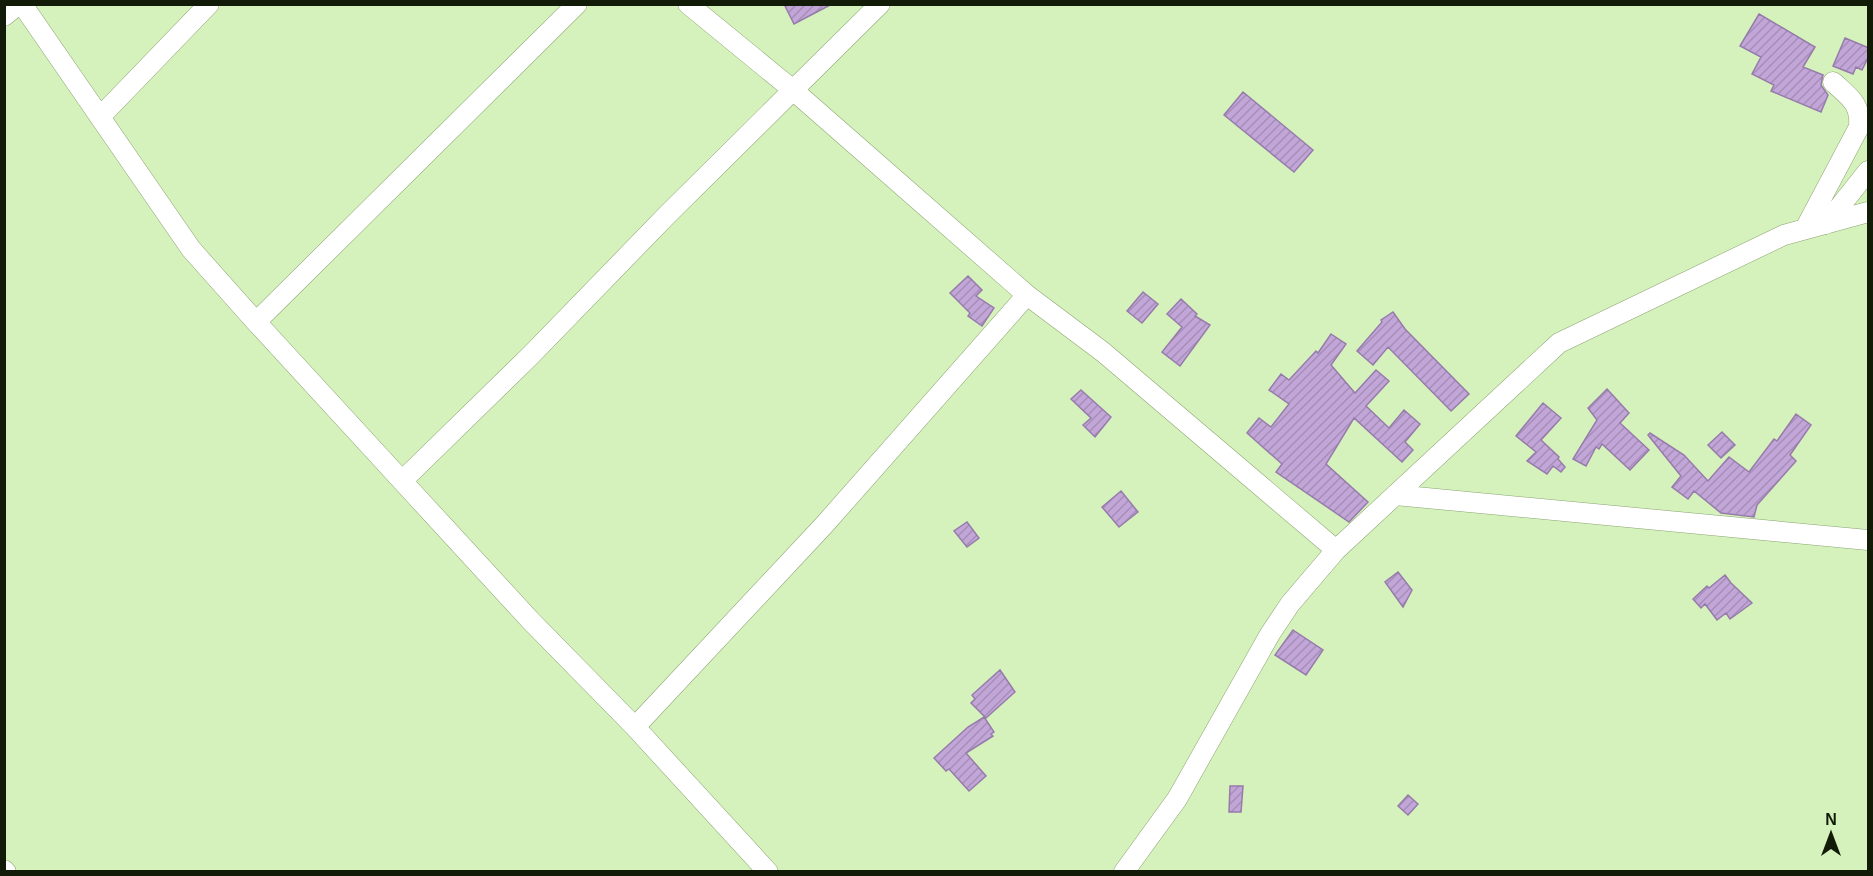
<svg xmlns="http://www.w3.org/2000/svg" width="1873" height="876" viewBox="0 0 1873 876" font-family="Helvetica,sans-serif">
  <defs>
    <pattern id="building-hatch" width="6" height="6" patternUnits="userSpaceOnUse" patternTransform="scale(1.5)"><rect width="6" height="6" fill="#c2a6d8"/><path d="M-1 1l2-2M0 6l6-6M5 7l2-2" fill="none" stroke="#a68eb8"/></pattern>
  </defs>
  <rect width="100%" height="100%" fill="#d6f2bc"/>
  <!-- building -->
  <path fill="url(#building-hatch)" stroke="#967bab" stroke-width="1.5" d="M784,4H832L794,24Z
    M1759,14L1815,47L1803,67L1823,75L1821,85L1828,95L1821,112L1771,91L1774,85L1752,74L1761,57L1740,46Z
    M1845,38L1869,48V56L1862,70L1856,67L1853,74L1833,66Z
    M1243,92L1313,150L1294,172L1224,115Z
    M968,276L982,290L976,296L994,308L982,326L968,316L970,313L950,293Z
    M1143,292L1158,304L1142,323L1127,311Z
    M1181,299L1197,314L1195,316L1210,325L1180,366L1162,352L1182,327L1167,314Z
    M1393,312L1405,329L1469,394L1451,411L1388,347L1373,365L1357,351L1382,322L1381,320Z
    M1331,334L1346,344L1331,365L1355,393L1376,370L1389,381L1366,406L1389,428L1404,410L1420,424L1405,442L1413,450L1402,462L1354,418L1326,464L1368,502L1349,522L1276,472L1282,464L1247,433L1259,418L1271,427L1289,404L1269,390L1281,374L1289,380L1316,351L1318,353Z
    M1607,389L1629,413L1620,423L1649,450L1630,470L1602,444L1599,449L1596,447L1586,466L1573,459L1597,420L1588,408Z
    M1081,390L1111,417L1095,437L1083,425L1091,418L1071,399Z
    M1543,403L1561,418L1541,440L1559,457L1558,459L1565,467L1561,472L1553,466L1547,474L1527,461L1536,452L1516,436Z
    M1796,414L1811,425L1790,455L1796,461L1757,505L1754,517L1721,513L1694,491L1688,499L1672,487L1681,476L1648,435L1650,433L1684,455L1708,481L1729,457L1749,472L1774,439L1777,441Z
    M1722,432L1735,445L1721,458L1708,445Z
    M1121,491L1138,512L1119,527L1102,507Z
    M967,522L979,538L967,547L954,531Z
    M1398,572L1412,590L1403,607L1385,582Z
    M1725,575L1731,583L1752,603L1730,619L1726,613L1717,620L1705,604L1701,608L1693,599L1707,586L1709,588Z
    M1293,630L1323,650L1306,675L1275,655Z
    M1000,670L1015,692L986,718L971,703L975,699L972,695Z
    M984,717L994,732L991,734L993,736L966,753L986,776L969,791L949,769L946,771L934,758L968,727Z
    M1230,786H1243L1241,812H1229Z
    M1408,795L1418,804L1408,815L1398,806Z"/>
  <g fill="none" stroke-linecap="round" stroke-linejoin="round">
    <defs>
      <path id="street" d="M22,4L191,249L256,322L415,495L530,620L635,727L768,872
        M688,4L793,90L1027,295L1103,352L1336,550
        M4,16L19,4
        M100,117L209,4
        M1826,224L1868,171
        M1805,229L1859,127C1861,103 1849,97 1833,82
        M256,322L577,4
        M402,481L531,355L667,215L880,4
        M1395,495L1868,540
        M635,727L825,524L1027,295
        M4,870L6,872
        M1124,872L1177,799L1270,634L1290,604L1336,550L1559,343L1784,235L1868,212"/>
    </defs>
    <!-- street casing -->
    <use href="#street" stroke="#8ba472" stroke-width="21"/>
    <!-- street -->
    <use href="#street" stroke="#fff" stroke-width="20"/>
  </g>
  <!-- border -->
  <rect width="1873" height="876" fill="none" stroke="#121b08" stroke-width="12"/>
  <!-- north arrow -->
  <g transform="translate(1831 834)" stroke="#d6f2bc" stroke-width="4.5" paint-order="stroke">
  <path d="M0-4.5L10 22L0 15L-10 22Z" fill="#121b08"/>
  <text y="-9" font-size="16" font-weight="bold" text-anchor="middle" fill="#121b08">N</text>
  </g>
</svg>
